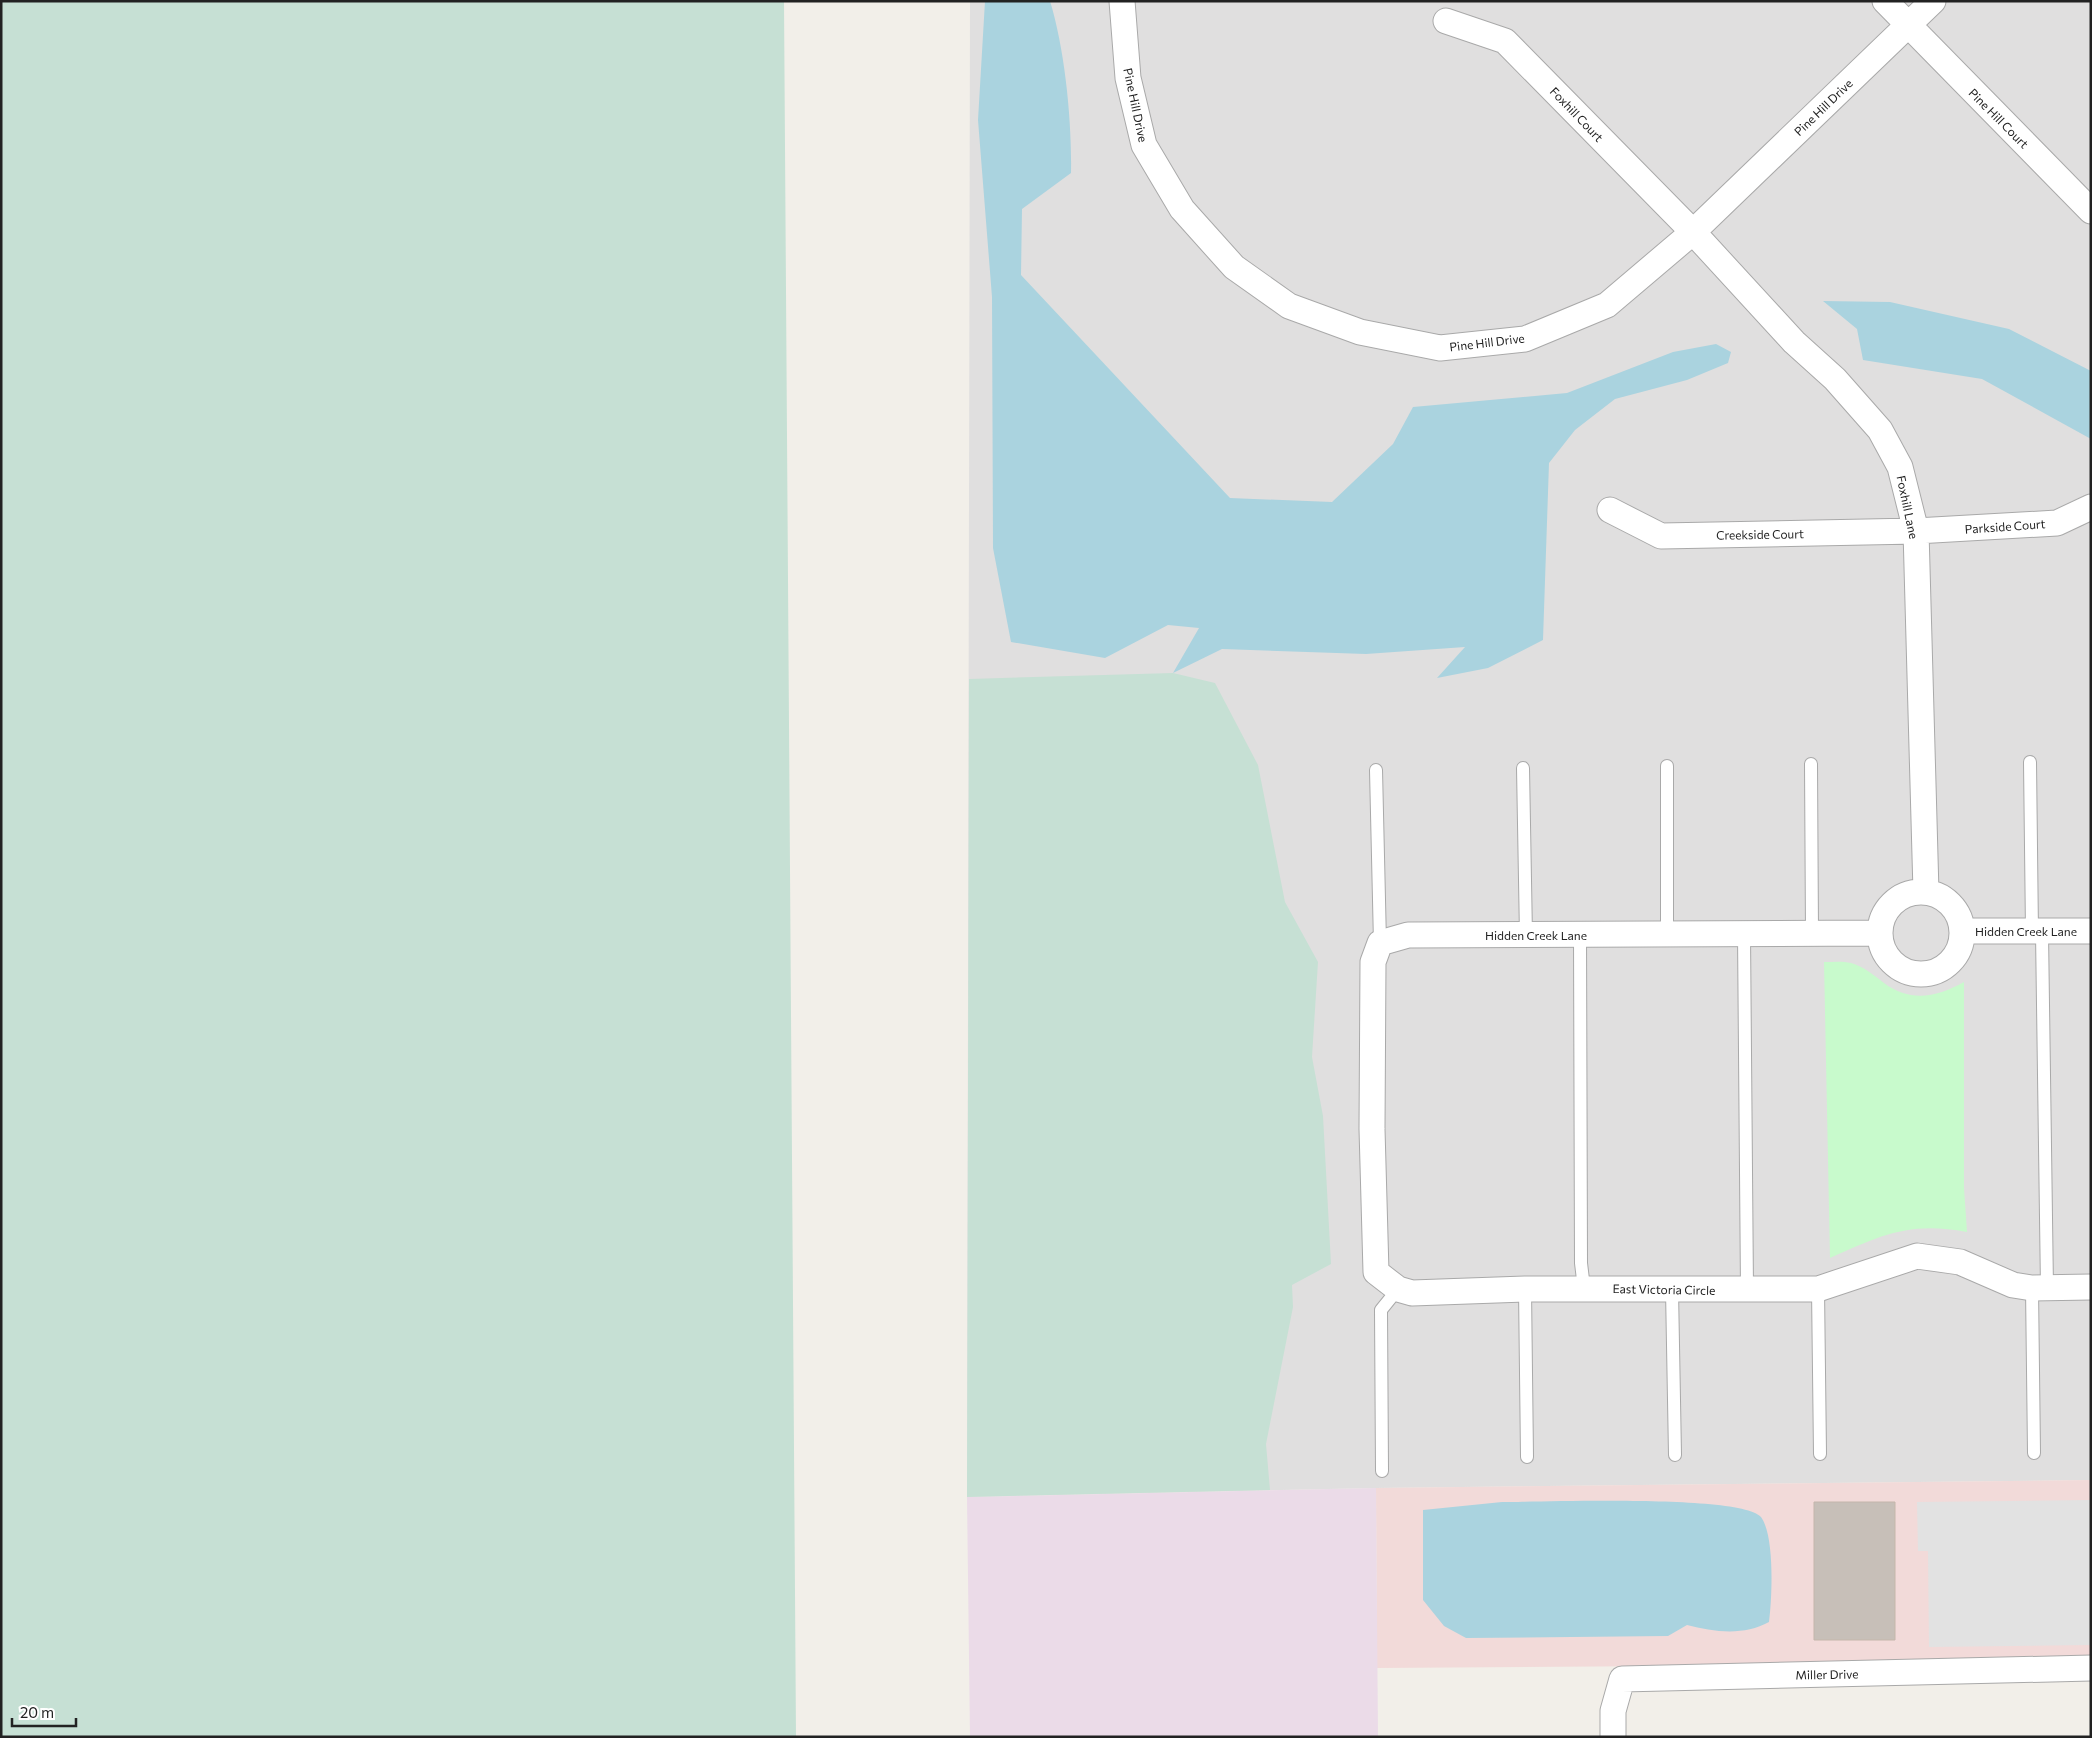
<svg xmlns="http://www.w3.org/2000/svg" width="2092" height="1738" viewBox="0 0 2092 1738" font-family="Commissioner,sans-serif">
  <rect width="100%" height="100%" fill="#f2efe9"/>
  <!-- residential -->
  <path fill="#e0dfdf" d="M970,1H2091V1480L1376,1488L967,1497Z"/>
  <!-- commercial -->
  <path fill="#f2dad9" d="M2091,1480V1663L1377,1668L1376,1488Z"/>
  <!-- industrial -->
  <path fill="#ebdbe8" d="M1376,1488L1378,1737H970L967,1497Z"/>
  <!-- wetland -->
  <path fill="#c6e0d4" d="M1,1H784L796,1737H1Z
    M1173,673L1215,683L1258,765L1285,902L1318,962L1312,1057L1323,1116L1331,1264L1292,1285L1293,1307L1266,1444L1270,1490L967,1497L969,679Z"/>
  <!-- park -->
  <path fill="#c8facc" d="M1824,962C1833,962 1843,961 1851,963C1863,966 1875,976 1884,983C1911,1003 1937,997 1964,982V1188L1967,1232C1910,1221 1881,1235 1830,1258Z"/>
  <!-- parking -->
  <path fill="#e2e2e2" d="M2091,1500V1645L1929,1647L1928,1551H1918L1917,1502Z"/>
  <!-- water -->
  <path fill="#aad3df" d="M985,1H1050C1065,50 1072,121 1071,173L1022,209L1021,275L1230,498L1332,502L1393,444L1413,407L1567,393L1673,352L1716,344L1731,352L1728,363L1687,380L1615,399L1575,430L1549,463L1543,640L1488,668L1437,678L1465,647L1366,654L1222,649L1173,673L1199,628L1168,625L1105,658L1011,642L993,548L992,297L978,120Z
    M1823,301L1890,302L2009,329L2091,371V439L1982,379L1863,360L1857,329Z
    M1502,1502C1540,1502 1742,1494 1761,1517C1775,1536 1772,1599 1769,1622C1744,1636 1714,1632 1687,1625L1668,1636L1466,1638L1444,1626L1423,1600V1510Z"/>
  <!-- building -->
  <path fill="#c7bfb8" stroke="#c4b6ab" d="M1814,1502H1895V1640H1814Z"/>
  <g fill="none" stroke-linecap="round" stroke-linejoin="round">
    <defs>
      <path id="lane" d="M2030,762L2032,932
        M1811,764L1812,933
        M1523,768L1526,936
        M1376,770L1380,943
        M1667,933V766
        M2042,933L2047,1288
        M1744,934L1747,1290
        M1580,935L1581,1263L1584,1288
        M2032,1288L2034,1453
        M1525,1289L1527,1457
        M1818,1289L1820,1454
        M1672,1290L1675,1455
        M1382,1471L1381,1310L1398,1289"/>
      <path id="street" d="M1122,1L1128,78L1144,145L1182,209L1234,267L1289,306L1360,332L1440,348L1525,339L1607,305L1693,232L1933,1
        M1885,1L2091,211
        M1446,21L1505,41L1693,232L1794,342L1835,379L1880,430L1900,467L1916,531L1926,892
        M1610,510L1661,536L1916,531L2057,523L2091,507
        M1880 933a41 41 0 1 1 82 0a41 41 0 1 1-82 0Z
        M1962,931H2091
        M1879,933L1408,935L1380,943L1373,962L1372,1129L1376,1272L1398,1289L1412,1293L1525,1289H1818L1917,1256L1960,1262L2013,1285L2032,1288L2091,1287
        M1613,1737V1711L1622,1679L2091,1668"/>
    </defs>
    <!-- lane casing -->
    <use href="#lane" stroke="#a9a9a9" stroke-width="14"/>
    <!-- street casing -->
    <use href="#street" stroke="#a9a9a9" stroke-width="27"/>
    <!-- lane -->
    <use href="#lane" stroke="#fff" stroke-width="12"/>
    <!-- street -->
    <use href="#street" stroke="#fff" stroke-width="25"/>
  </g>
  <g text-anchor="middle" dominant-baseline="central" stroke-width="4.5" stroke-linejoin="round" paint-order="stroke">
    <!-- street labels -->
    <g font-size="12" fill="#222" stroke="#fff">
      <text transform="translate(1136 105) rotate(78)">Pine Hill Drive</text>
      <text transform="translate(1823 107) rotate(-44)">Pine Hill Drive</text>
      <text transform="translate(1577 114) rotate(46)">Foxhill Court</text>
      <text transform="translate(1999 118) rotate(45)">Pine Hill Court</text>
      <text transform="translate(1487 342) rotate(-7)">Pine Hill Drive</text>
      <text transform="translate(1908 507) rotate(78)">Foxhill Lane</text>
      <text transform="translate(2005 526) rotate(-4)">Parkside Court</text>
      <text transform="translate(1760 534) rotate(-1)">Creekside Court</text>
      <text x="2026" y="931">Hidden Creek Lane</text>
      <text x="1536" y="935">Hidden Creek Lane</text>
      <text transform="translate(1664 1289) rotate(1)">East Victoria Circle</text>
      <text transform="translate(1827 1674) rotate(-1)">Miller Drive</text>
    </g>
  </g>
  <!-- border -->
  <rect width="2092" height="1738" fill="none" stroke="#222222" stroke-width="5"/>
  <!-- scale -->
  <path d="M12 1718v8h64v-8" fill="none" stroke="#222222" stroke-width="2.5"/>
  <text x="20" y="1718" font-size="15" fill="#222222" stroke="#ffffff" stroke-width="4" paint-order="stroke">20 m</text>
</svg>
